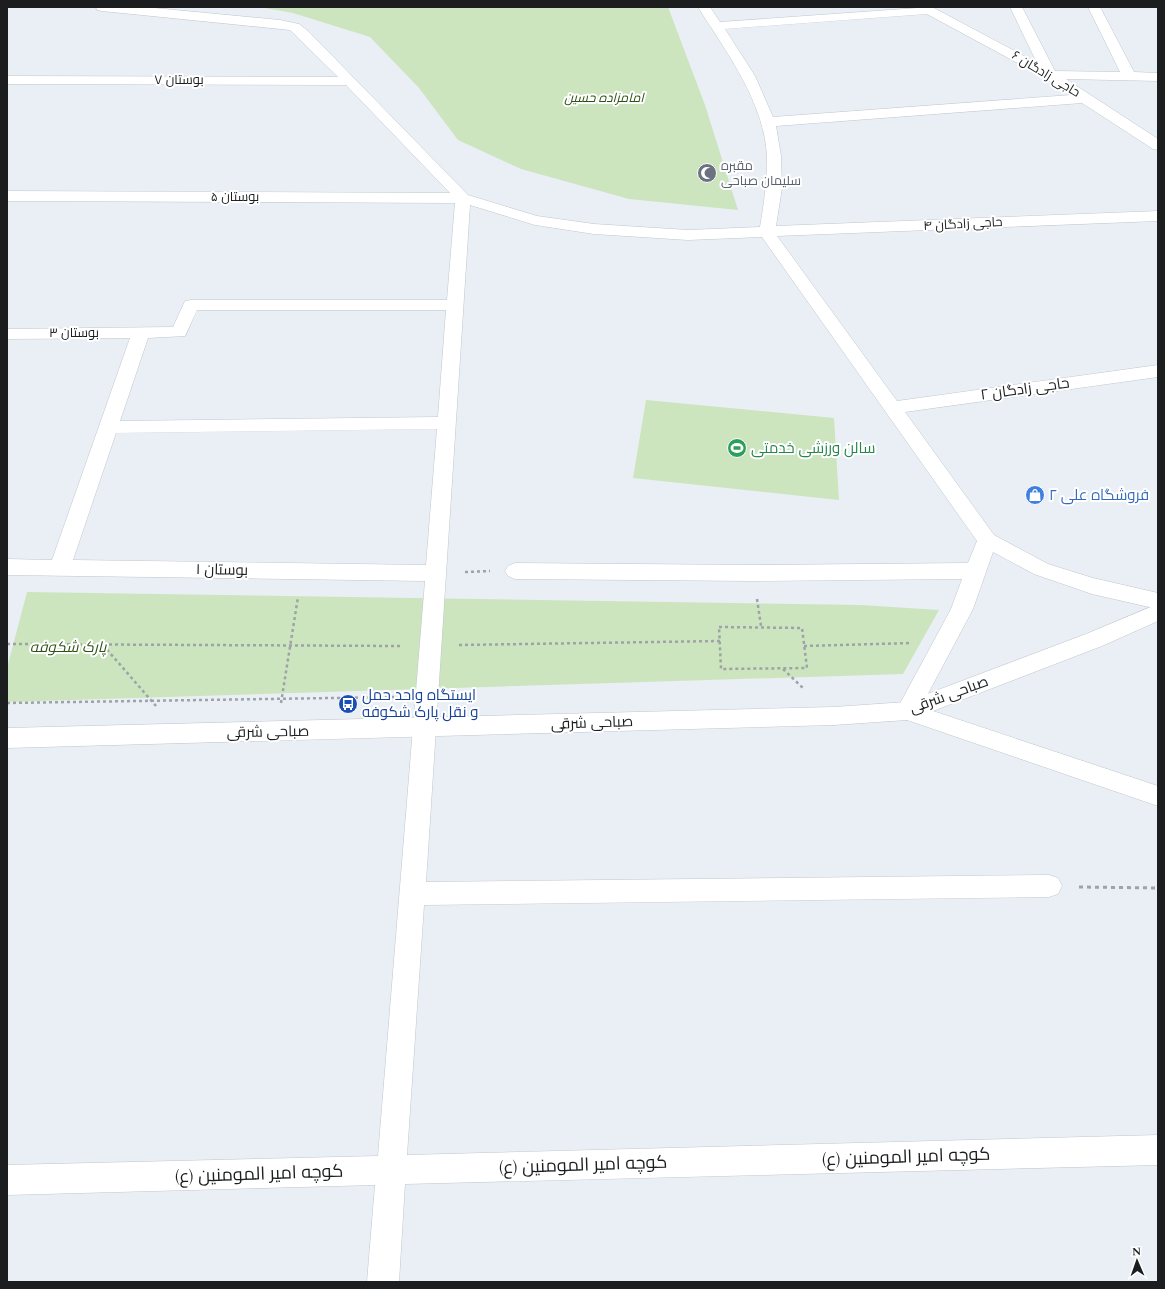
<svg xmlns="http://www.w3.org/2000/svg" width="1165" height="1289" viewBox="0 0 1165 1289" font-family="Spectral,Cairo,serif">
  <rect width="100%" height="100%" fill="#e9eff5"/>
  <!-- green -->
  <path fill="#cce5be" d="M259,7H668L705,105L738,210L629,199L521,169L458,140L419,88L370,37L293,13Z
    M646,400L834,418L839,500L633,478Z
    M27,592L861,605L939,610L903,674L7,702V668Z"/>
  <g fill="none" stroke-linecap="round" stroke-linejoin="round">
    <defs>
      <path id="street" d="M96,7H144L280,20L299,24L309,32L468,195L537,216L594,224L688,230L760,227C764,204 767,181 767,158C765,102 726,52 698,7H710L720,22L932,7L1037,63L1010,7H1022L1055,71L1120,72L1088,7H1100L1134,72L1158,73V81L1066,79L1158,139V150L1153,149L1082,103L776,126L781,156L782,188L776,226L1158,211V221L777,236L897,401L1158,365V377L905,412L994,535L1048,564L1093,578L1158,593V609L1092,594L1034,574L993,552L973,609L915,718L907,720L899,718L896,711L951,609L962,579L754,581L515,579L508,576L505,571L508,566L515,563L754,565L968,563L977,541L762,237L688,240L594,234L535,225L470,205L426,882L1049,875L1058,878L1062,886L1058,894L1049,897L424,905L407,1155L1158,1135V1165L405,1184L399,1282H367L375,1185L7,1195V1165L378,1156L425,581L7,575V559L52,560L130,338L7,339V329L173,327L185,301L191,300H447L455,203L7,201V191L450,193L346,85L7,84V76L338,77L290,30L102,11L97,10ZM927,14L1045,78L1071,95L773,117L755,76L725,29ZM197,310H446L438,417L120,421L148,338L185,336ZM437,429L426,565L73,560L116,433Z"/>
      <path id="secondary" d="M1158,604V621L1102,646L933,711L1158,786V806L907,720L834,725L7,748V728L834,707L906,702L1086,634Z"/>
    </defs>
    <!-- street casing -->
    <use href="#street" stroke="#c0c7cc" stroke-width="1"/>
    <!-- secondary casing -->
    <use href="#secondary" stroke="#c0c7cc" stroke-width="1"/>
    <!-- path-far1 -->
    <path stroke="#9ea3a8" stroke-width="2.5" stroke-dasharray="3 3" stroke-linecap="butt" d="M465,572L490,571
      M757,599L761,626
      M719,627L802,628L807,668L721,669Z
      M7,644L400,646
      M103,645L156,706
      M459,645L720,641
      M804,646L912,643
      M783,669L804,689
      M7,703L397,697
      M281,703L298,597"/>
    <!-- path -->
    <path stroke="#9ea3a8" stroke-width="3" stroke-dasharray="4 4" stroke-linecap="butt" d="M1079,887L1158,888"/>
    <!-- street -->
    <use href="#street" fill="#fff" fill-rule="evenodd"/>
    <!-- secondary -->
    <use href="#secondary" fill="#fff" fill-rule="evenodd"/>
  </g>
  <!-- icons -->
  <defs>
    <symbol id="mosque-disc" viewBox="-11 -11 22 22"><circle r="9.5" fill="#6b7280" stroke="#fff"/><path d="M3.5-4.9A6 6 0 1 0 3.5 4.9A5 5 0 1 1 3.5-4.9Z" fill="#fff"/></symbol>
    <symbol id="stadium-disc" viewBox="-11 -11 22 22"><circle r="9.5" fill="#2e9e5b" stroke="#fff"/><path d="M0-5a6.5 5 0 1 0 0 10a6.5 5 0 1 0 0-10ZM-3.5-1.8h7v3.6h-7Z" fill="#fff"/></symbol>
    <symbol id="shop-disc" viewBox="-11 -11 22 22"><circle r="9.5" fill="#3f7fe0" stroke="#fff"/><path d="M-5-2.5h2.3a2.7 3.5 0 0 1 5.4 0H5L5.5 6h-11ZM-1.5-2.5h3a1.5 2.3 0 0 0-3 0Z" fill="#fff"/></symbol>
    <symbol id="bus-disc" viewBox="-11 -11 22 22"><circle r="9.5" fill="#1a4fb4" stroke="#fff"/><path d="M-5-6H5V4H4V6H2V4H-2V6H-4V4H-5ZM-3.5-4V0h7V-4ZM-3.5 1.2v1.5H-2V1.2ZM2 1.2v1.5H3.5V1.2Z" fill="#fff"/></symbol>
  </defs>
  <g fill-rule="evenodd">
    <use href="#mosque-disc" x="696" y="162" width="22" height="22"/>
    <use href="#stadium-disc" x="726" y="437" width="22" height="22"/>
    <use href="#shop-disc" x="1024" y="484" width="22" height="22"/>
    <use href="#bus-disc" x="337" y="693" width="22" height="22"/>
  </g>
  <g text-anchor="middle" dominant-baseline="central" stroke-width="4" stroke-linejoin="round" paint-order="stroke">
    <!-- far-street labels -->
    <g font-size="13" fill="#1b1d1f" stroke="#fff">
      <text transform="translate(1046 74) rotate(31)">حاجی زادگان ۶</text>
      <text x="179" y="80">بوستان ۷</text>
      <text x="235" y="197">بوستان ۵</text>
      <text transform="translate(963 224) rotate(-3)">حاجی زادگان ۴</text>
      <text x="74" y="333">بوستان ۳</text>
    </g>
    <!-- far-park labels -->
    <g font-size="13" font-style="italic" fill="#2e5113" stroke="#fff">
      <text x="604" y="98">امامزاده حسین</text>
    </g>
    <!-- far-worship labels -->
    <g font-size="13" fill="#5b616d" stroke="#fff" text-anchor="start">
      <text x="721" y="166">مقبره<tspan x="721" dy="15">سلیمان صباحی</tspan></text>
    </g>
    <!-- street labels -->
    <g font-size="15" fill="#1b1d1f" stroke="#fff">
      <text transform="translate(1025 389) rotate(-8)">حاجی زادگان ۲</text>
      <text transform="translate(222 570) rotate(1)">بوستان ۱</text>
      <text transform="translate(949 695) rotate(-20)">صباحی شرقی</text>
      <text transform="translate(592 723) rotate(-2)">صباحی شرقی</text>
      <text transform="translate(268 732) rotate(-1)">صباحی شرقی</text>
    </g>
    <!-- leisure labels -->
    <g font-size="15" fill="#27864d" stroke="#fff" text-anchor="start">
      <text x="751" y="448">سالن ورزشی خدمتی</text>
    </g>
    <!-- shop labels -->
    <g font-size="15" fill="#366cbe" stroke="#fff" text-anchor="start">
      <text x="1049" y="495">فروشگاه علی ۲</text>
    </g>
    <!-- park labels -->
    <g font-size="15" font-style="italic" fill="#2e5113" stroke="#fff">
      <text x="68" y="647">پارک شکوفه</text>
    </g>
    <!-- transit labels -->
    <g font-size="15" fill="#164399" stroke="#fff" text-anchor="start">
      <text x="362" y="695">ایستگاه واحد حمل<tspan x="362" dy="17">و نقل پارک شکوفه</tspan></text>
    </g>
    <!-- near-street labels -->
    <g font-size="18" fill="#1b1d1f" stroke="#fff">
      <text transform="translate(906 1157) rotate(-2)">کوچه امیر المومنین (ع)</text>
      <text transform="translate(583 1165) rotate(-2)">کوچه امیر المومنین (ع)</text>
      <text transform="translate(259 1174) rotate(-2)">کوچه امیر المومنین (ع)</text>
    </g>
  </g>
  <!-- border -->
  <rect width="1165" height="1289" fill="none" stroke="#1b1d1f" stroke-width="16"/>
  <!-- north arrow -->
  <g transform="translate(1137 1261) rotate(358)" stroke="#ffffff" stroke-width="3" paint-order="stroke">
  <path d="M0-3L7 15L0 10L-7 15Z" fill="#1b1d1f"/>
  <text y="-6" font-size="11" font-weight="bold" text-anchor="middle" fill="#1b1d1f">N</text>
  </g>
</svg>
